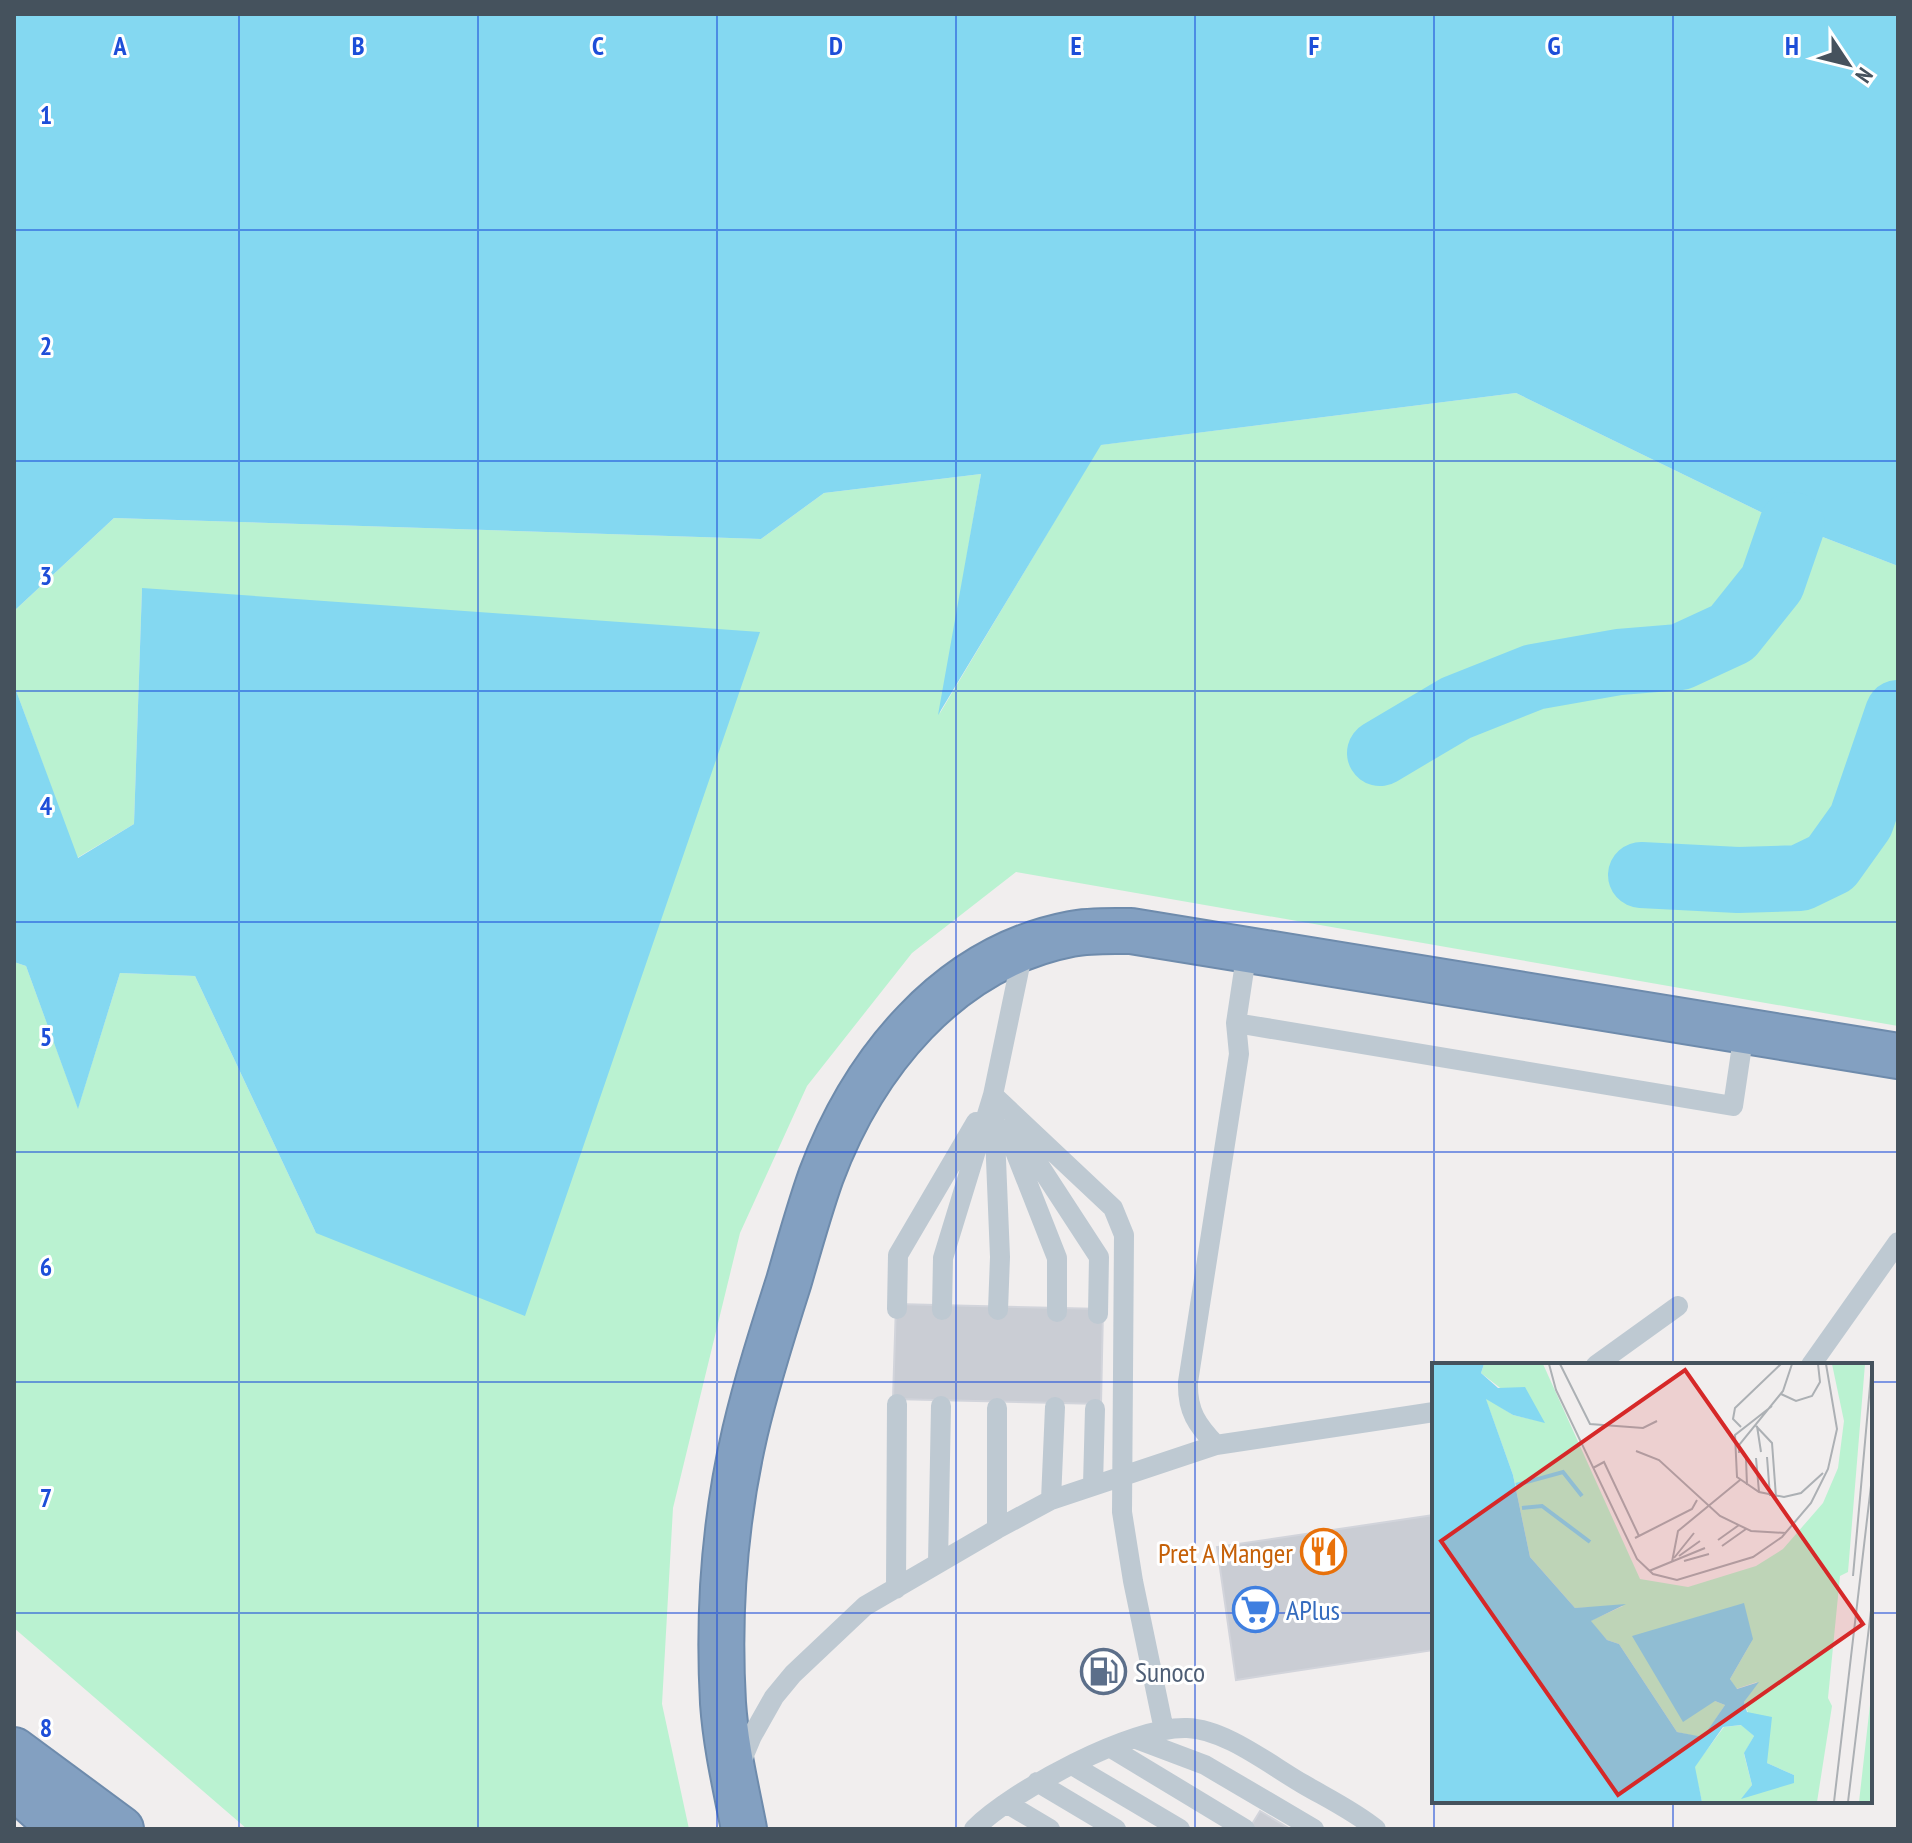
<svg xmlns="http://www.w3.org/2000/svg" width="1912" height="1843" viewBox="0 0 1912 1843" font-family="'PT Sans Narrow',sans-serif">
  <rect width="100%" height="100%" fill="#f1eeee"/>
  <!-- green -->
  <path fill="#baf2d1" d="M1516,393L1771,517L1898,566V1026L1016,872L912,953L807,1086L740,1233L673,1508L662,1704L689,1829H247L14,1628V962L26,966L78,1108L120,973L195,976L316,1233L142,588L134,824L77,858L14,685V611L114,518L761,539L824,493L981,474L940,713L1100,445Z"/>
  <!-- water -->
  <path fill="#84d8f1" d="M14,14H1898V566L1771,517L1516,393L1101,445L938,715L981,474L824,493L761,539L114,518L14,611Z
    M142,588L760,632L525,1316L316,1233L195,976L120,973L78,1109L26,966L14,962V685L78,858L134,824Z"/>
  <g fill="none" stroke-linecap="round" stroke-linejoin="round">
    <!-- river -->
    <path stroke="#84d8f1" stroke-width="66" d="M1380,753L1456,708L1534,677L1619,662L1680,657L1732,633L1772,583L1792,525
      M1641,875L1738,880L1800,878L1831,863L1861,821L1898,713"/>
  </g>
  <!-- building -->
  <path fill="#cacdd4" stroke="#d2d4db" stroke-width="2" d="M896,1304L1103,1309L1101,1404L893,1399Z
    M1434,1515V1650L1236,1680L1217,1547Z
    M1260,1811L1290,1829H1249Z"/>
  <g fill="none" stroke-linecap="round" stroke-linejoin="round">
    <defs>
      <path id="motorway" d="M14,1750L121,1829
        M14,1786L62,1829
        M744,1829C736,1788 726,1746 723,1703C718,1614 725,1519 745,1432C757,1381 773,1331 789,1281C799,1246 809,1210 821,1176C863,1064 947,958 1071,934C1090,930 1111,931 1131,931L1898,1056"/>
    </defs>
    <!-- motorway casing -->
    <use href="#motorway" stroke="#6e8bac" stroke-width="48"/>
    <!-- service -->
    <path stroke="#bec9d2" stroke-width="20" d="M1236,1023L1733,1106L1744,1032
      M993,1095L1113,1208L1124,1235L1122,1512L1133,1581L1164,1730
      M994,1111L1000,1257L998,1310
      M1013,1125L1099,1257L1098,1314
      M1009,1136L1057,1258V1312
      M897,1309L898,1255L976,1122
      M942,1310L943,1258L993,1095L1023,951
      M1596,1365L1678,1306
      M1811,1365L1898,1242
      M997,1408V1529
      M1216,1445C1197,1425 1187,1411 1188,1382L1239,1054L1236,1023L1247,950
      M1093,1485L1095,1409
      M1051,1500L1055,1407
      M938,1563L941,1406
      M896,1589L897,1404
      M1136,1739L1205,1765L1314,1829
      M1111,1748L1245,1829
      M1072,1765L1180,1829
      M739,1767L752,1736L774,1697L793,1674L865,1606L997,1529L1051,1500L1216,1445L1434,1412
      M1037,1782L1116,1829
      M1006,1803L1050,1829
      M974,1829C1013,1790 1132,1726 1187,1728C1225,1729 1270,1765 1303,1784C1327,1798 1354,1811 1376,1829"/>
    <!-- motorway -->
    <use href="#motorway" stroke="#83a0c1" stroke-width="44"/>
  </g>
  <!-- grid -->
  <path fill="none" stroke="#1d4ed8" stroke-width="2" stroke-opacity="0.55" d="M239,14V1829M478,14V1829M717,14V1829M956,14V1829M1195,14V1829M1434,14V1365M1673,14V1365M14,230H1898M14,461H1898M14,691H1898M14,922H1898M14,1152H1898M1434,1365V1801M14,1382H1434M1870,1382H1898M14,1613H1434M1870,1613H1898M1434,1801V1829M1673,1801V1829"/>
  <!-- icons -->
  <defs>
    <symbol id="restaurant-ring" viewBox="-11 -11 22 22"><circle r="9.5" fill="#fff" stroke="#e8710a" stroke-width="1.5"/><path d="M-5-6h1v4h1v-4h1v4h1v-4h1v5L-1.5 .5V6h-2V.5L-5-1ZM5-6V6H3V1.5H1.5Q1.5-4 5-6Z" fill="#e8710a"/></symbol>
    <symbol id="supermarket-ring" viewBox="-11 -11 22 22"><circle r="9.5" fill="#fff" stroke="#3f7fe0" stroke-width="1.5"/><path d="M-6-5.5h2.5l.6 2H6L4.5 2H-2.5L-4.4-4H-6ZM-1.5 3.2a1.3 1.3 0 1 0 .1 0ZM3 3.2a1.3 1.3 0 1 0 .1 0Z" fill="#3f7fe0"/></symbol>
    <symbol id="fuel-ring" viewBox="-11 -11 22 22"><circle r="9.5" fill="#fff" stroke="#5c6f8a" stroke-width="1.5"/><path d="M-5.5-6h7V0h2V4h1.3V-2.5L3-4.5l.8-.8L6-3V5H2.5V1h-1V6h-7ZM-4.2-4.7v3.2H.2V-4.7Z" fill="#5c6f8a"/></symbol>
  </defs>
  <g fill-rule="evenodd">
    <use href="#restaurant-ring" x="1298" y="1526" width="51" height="51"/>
    <use href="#supermarket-ring" x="1230" y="1584" width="51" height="51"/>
    <use href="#fuel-ring" x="1078" y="1646" width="51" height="51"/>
  </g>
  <g text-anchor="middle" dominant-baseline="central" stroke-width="6" stroke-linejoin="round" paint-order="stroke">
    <!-- food labels -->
    <g font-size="28" fill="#c56008" stroke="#fff" text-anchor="end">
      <text x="1293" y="1552">Pret A Manger</text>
    </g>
    <!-- shop labels -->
    <g font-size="28" fill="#366cbe" stroke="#fff" text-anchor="start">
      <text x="1286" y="1609">APlus</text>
    </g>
    <!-- service labels -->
    <g font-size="28" fill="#4e5e75" stroke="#fff" text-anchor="start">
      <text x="1135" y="1671">Sunoco</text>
    </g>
  </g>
  <!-- overview -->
  <g transform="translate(1432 1363)">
    <rect width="440" height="440" fill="#f1eeee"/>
    <path d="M52,1H111L208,216L256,224L324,203L351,186L391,140L406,105L412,58L400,1H433L416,209L408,213L396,335L400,343L385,439H270L262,404L292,364L310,362L322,373L312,391L320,422L311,435L362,412L335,400L312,339L325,319L304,326L298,316L321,276L283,338L293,342L271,375L245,369L187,281L175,277L158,258L191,243L143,245L98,194L81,112L53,34L81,52L112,59L49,10ZM440,324V439H427Z" fill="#baf2d1"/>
    <path d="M0,1H52L49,10L66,25L93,24L113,60L81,52L54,36L81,112L98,194L143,245L194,241L159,258L175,277L187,281L245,369L271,374L293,342L283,338L251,359L200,273L312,240L321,276L298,316L305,326L327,319L312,339L315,349L340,354L335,400L362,412V420L309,436L320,422L312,390L322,373L309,362L291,364L263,404L270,439H0Z" fill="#84d8f1"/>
    <path fill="none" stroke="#84d8f1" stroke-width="4" d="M84,122L131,109L150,133M90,145L110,143L158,179"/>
    <path fill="none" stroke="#acb0b4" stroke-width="2" d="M117,1L124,27L205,196L221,211L245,217L321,194L350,174L379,140L396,106L405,66L394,1M128,1L158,61L211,65L225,58M349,31L364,38L380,33L388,19L386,1M340,43L303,72L305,114L327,129L352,134L369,130L391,110M324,63L340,80L344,134M325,63L329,89M309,64L301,56L303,45L349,1M204,88L227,97L288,153L319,168L354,170M307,90V82L351,28L360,1M335,94L338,133M324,95L327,129M314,96L315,122M161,105L172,99L207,173M203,175L260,146L265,137M286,177L307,162M290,183L314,166M247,193L268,178M242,195L262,170M252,198L277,191M240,199L246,168L308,117M217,208L273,185M421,213L440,1M402,439L440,114M416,439L440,239"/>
    <path fill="#d62828" fill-opacity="0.15" stroke="#d62828" stroke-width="4" d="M253,7L431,261L186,432L9,178Z"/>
    <rect width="440" height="440" fill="none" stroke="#45525d" stroke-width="4"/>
  </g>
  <g font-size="26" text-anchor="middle" font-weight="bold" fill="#1d4ed8" stroke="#fff" stroke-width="6" stroke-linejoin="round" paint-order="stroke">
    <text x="120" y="55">A</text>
    <text x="358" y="55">B</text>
    <text x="598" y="55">C</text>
    <text x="836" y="55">D</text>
    <text x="1076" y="55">E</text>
    <text x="1314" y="55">F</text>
    <text x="1554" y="55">G</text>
    <text x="1792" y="55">H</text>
    <text x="46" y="124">1</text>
    <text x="46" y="355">2</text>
    <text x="46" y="585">3</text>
    <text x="46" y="815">4</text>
    <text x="46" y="1046">5</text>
    <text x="46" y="1276">6</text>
    <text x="46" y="1507">7</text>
    <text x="46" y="1737">8</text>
  </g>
  <!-- border -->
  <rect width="1912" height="1843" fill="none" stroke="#45525d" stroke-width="32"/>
  <!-- north arrow -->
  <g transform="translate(1848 64) rotate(125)" stroke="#ffffff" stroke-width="6" paint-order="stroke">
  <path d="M0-6L14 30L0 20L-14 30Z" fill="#45525d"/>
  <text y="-12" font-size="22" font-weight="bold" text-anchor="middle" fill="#45525d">N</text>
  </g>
</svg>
